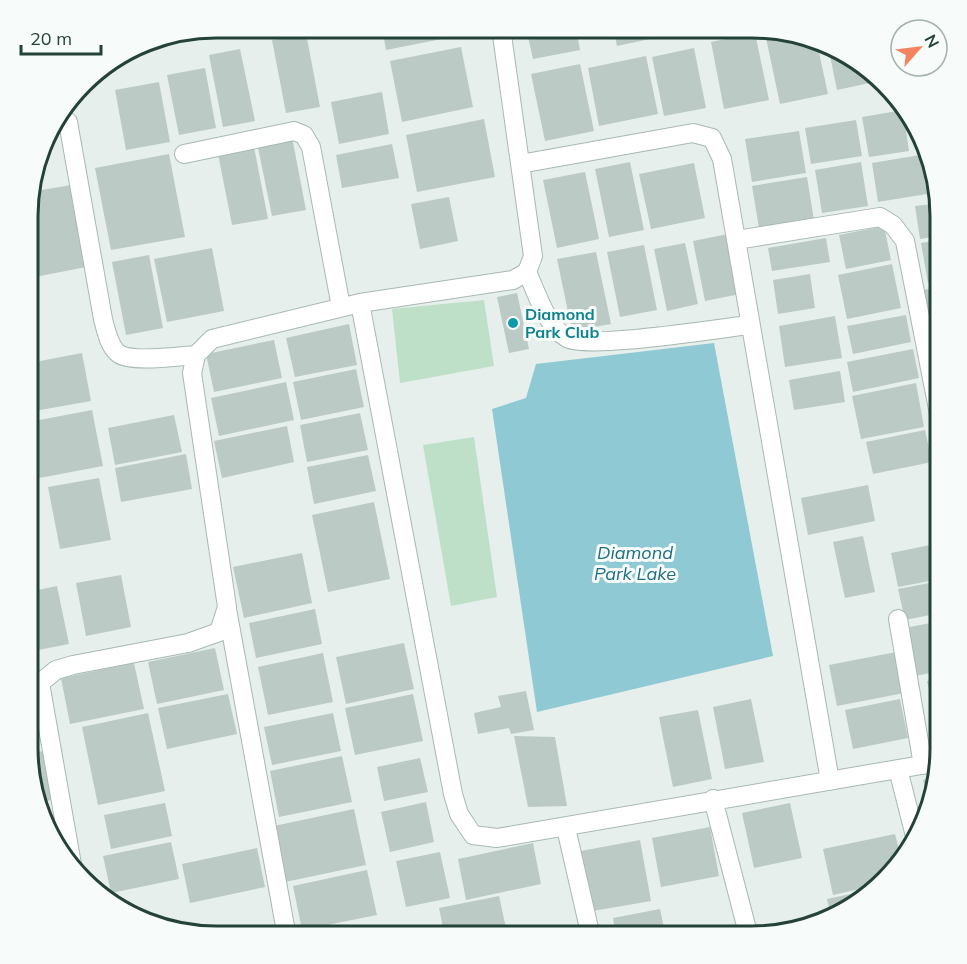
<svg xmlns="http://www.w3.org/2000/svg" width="967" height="964" viewBox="0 0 967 964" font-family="Mulish,sans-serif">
  <rect width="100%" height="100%" fill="#e6efeb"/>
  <!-- green -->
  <path fill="#bfe0c8" d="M484,300L494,366L400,383L392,309Z
    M474,437L497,597L451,606L423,445Z"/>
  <!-- water -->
  <path fill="#8ec9d4" d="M714,343L773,656L537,712L492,409L526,398L536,364Z"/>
  <!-- building -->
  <path fill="#bbcac4" d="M237,27H274V28L238,35Z
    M382,27L444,28L447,38L386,50Z
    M526,28H576L580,50L533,59Z
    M613,28H696L697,29L617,46Z
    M306,33L320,107L286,113L272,40Z
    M755,33L769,100L724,109L711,42Z
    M791,34L817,43L828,94L780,104L766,38Z
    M828,46L846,52L879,81L837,90Z
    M461,47L473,107L402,122L390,61Z
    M694,48L706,108L664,116L652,57Z
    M240,49L255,121L223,127L209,55Z
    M646,56L658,114L599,126L588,68Z
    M580,64L594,131L545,141L531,74Z
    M205,68L216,128L179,135L167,75Z
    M159,82L170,142L126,150L115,90Z
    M382,92L389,134L339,144L331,102Z
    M903,110L909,151L869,157L862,117Z
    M484,119L495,177L417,192L406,135Z
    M856,120L862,156L811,164L805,128Z
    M799,131L806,173L752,182L745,139Z
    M292,137L306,210L272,216L257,143Z
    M392,144L399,178L342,188L336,155Z
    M254,147L268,219L232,225L218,154Z
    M169,154L185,237L111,250L95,168Z
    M920,155L927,194L878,202L872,163Z
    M630,162L644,230L609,237L595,169Z
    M861,162L868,206L822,213L815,170Z
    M694,163L705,218L651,229L639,174Z
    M585,172L599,239L557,248L543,180Z
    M807,177L814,220L759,228L752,186Z
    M71,185L86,267L30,278V192Z
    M449,197L458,241L420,249L411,204Z
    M940,203V236L920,239L915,206Z
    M884,226L891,260L846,269L839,235Z
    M728,234L740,294L705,301L693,241Z
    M826,238L830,262L772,271L768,248Z
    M940,240V281L928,283L921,243Z
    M685,243L698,304L667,311L654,249Z
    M644,245L657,310L620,317L607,252Z
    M212,248L224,311L167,322L154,259Z
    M596,252L611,324L572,331L557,259Z
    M149,255L163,328L126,335L112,262Z
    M892,264L901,308L847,319L838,275Z
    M810,274L815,308L778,314L773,280Z
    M940,287V366L936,367L923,290Z
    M517,293L529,349L509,353L497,297Z
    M906,315L911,342L853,354L847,326Z
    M835,316L842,358L785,367L779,326Z
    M349,324L357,365L295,377L286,338Z
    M274,340L282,378L214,392L206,354Z
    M913,349L919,378L853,392L847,362Z
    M82,353L91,401L29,412L30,363Z
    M356,369L364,407L301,420L293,382Z
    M840,371L845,402L794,410L789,380Z
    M286,382L294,420L219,436L211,398Z
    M916,383L924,427L861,439L852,396Z
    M92,410L103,466L34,479L29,455V422Z
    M360,413L368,450L307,462L300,425Z
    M174,415L182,452L115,465L108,428Z
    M287,426L294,462L222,478L214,441Z
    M925,430L932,462L873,474L866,442Z
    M186,454L192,489L121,502L115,468Z
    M368,455L376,491L314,504L307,467Z
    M99,478L111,540L60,549L48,487Z
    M868,485L875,521L808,535L801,498Z
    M374,502L390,579L328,592L312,515Z
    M29,536L34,560L28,561Z
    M863,536L875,592L845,598L833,542Z
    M940,543V579L898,587L891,553Z
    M302,553L312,603L244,618L233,567Z
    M121,575L131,627L86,636L76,583Z
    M940,581V613L905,620L898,589Z
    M57,586L69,644L28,652V592Z
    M315,609L322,644L256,658L249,623Z
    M940,621V671L915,676L905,628Z
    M404,643L414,689L346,704L336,657Z
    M215,648L224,690L157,704L148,662Z
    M896,652L904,693L837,706L829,665Z
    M323,653L333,702L268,715L258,667Z
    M134,663L144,709L70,724L61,678Z
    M940,679V731L938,732L927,681Z
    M526,691L534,730L511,734L509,728L478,734L474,713L501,707L498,696Z
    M228,694L237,734L167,749L158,708Z
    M413,694L423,741L355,755L345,708Z
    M28,696L39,746L27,748L28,736Z
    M751,699L764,762L725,769L713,707Z
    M900,699L908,738L853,749L845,710Z
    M698,710L712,779L673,787L659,717Z
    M148,713L165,791L98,805L82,727Z
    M333,713L341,751L272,765L264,727Z
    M514,736L555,737L567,806L528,807Z
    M43,751L52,800L36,803L27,754Z
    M342,756L352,802L279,817L270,771Z
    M420,758L428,792L384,801L377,767Z
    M935,777L928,800L923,780Z
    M426,802L434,842L390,852L381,812Z
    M165,803L172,836L111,849L104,815Z
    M790,803L802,858L754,868L742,813Z
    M354,809L366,865L285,882L274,826Z
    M55,816L63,858L42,818Z
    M710,827L719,876L661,887L652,838Z
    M895,834L901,858L878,885L833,895L823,849Z
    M640,840L651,901L593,911L581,851Z
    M171,842L179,879L111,893L103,856Z
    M533,843L541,884L466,900L458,859Z
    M257,848L265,887L190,903L182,864Z
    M440,852L450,898L406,907L396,861Z
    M367,870L377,915L302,930L293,886Z
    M874,889L866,898L831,917L827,899Z
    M499,896L508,937H445L439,908Z
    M660,909L666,937H616L613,918Z"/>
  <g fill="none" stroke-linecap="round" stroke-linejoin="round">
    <defs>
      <path id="minor" d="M501,28L533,256L527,272L513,280L360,303L453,794L459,814L473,835L497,838L939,762
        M68,122L103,319C106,330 109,347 119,354C133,363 178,356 196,355
        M184,154L294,131L304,135L311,147L341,307
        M520,164L693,133L712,138L722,159L830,781
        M736,240L880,217L893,225L905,241L940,419
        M527,272C537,293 546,326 567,338C587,350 720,328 750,325
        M227,609L287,937
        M898,619L923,765
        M898,769L916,840
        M713,799L749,937
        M566,828L591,937
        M73,870L40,683L56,670L73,665L188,643L219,632L227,607L192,373L196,355L212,339L360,303"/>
    </defs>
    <!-- minor casing -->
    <use href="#minor" stroke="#a8b8b2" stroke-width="20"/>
    <!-- minor -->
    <use href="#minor" stroke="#fff" stroke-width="18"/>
  </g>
  <!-- markers -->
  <circle fill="#0f9aa8" stroke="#f7fbf9" stroke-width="2" cx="513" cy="323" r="6"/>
  <g text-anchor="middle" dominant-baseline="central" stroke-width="6" stroke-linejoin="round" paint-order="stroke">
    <!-- culture labels -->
    <g font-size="16" font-weight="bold" fill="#0d838f" stroke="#f7fbf9" text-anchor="start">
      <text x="525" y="314">Diamond<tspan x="525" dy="18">Park Club</tspan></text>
    </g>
    <!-- water labels -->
    <g font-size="18" font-style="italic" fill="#1c6f80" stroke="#f7fbf9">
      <text x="635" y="552">Diamond<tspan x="635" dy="21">Park Lake</tspan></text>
    </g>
  </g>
  <!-- crop -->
  <path d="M0 0H967V964H0ZM216 38H752A178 178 0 0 1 930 216V748A178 178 0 0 1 752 926H216A178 178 0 0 1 38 748V216A178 178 0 0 1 216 38Z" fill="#f7fbf9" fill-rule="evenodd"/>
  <path fill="none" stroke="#24423a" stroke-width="3" d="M216 38H752A178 178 0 0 1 930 216V748A178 178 0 0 1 752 926H216A178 178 0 0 1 38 748V216A178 178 0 0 1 216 38Z"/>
  <!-- north arrow -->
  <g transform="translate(919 48) rotate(62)"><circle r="28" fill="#f7fbf9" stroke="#a3b1ad" stroke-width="1.5"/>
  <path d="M0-4.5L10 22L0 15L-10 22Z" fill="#f4845f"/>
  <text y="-9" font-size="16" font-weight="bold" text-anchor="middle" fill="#24423a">N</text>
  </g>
  <!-- scale -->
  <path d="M21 45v9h80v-9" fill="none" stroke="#24423a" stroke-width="3"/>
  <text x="30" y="45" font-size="18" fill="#24423a" stroke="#f7fbf9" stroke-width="4.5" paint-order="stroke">20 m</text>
</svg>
